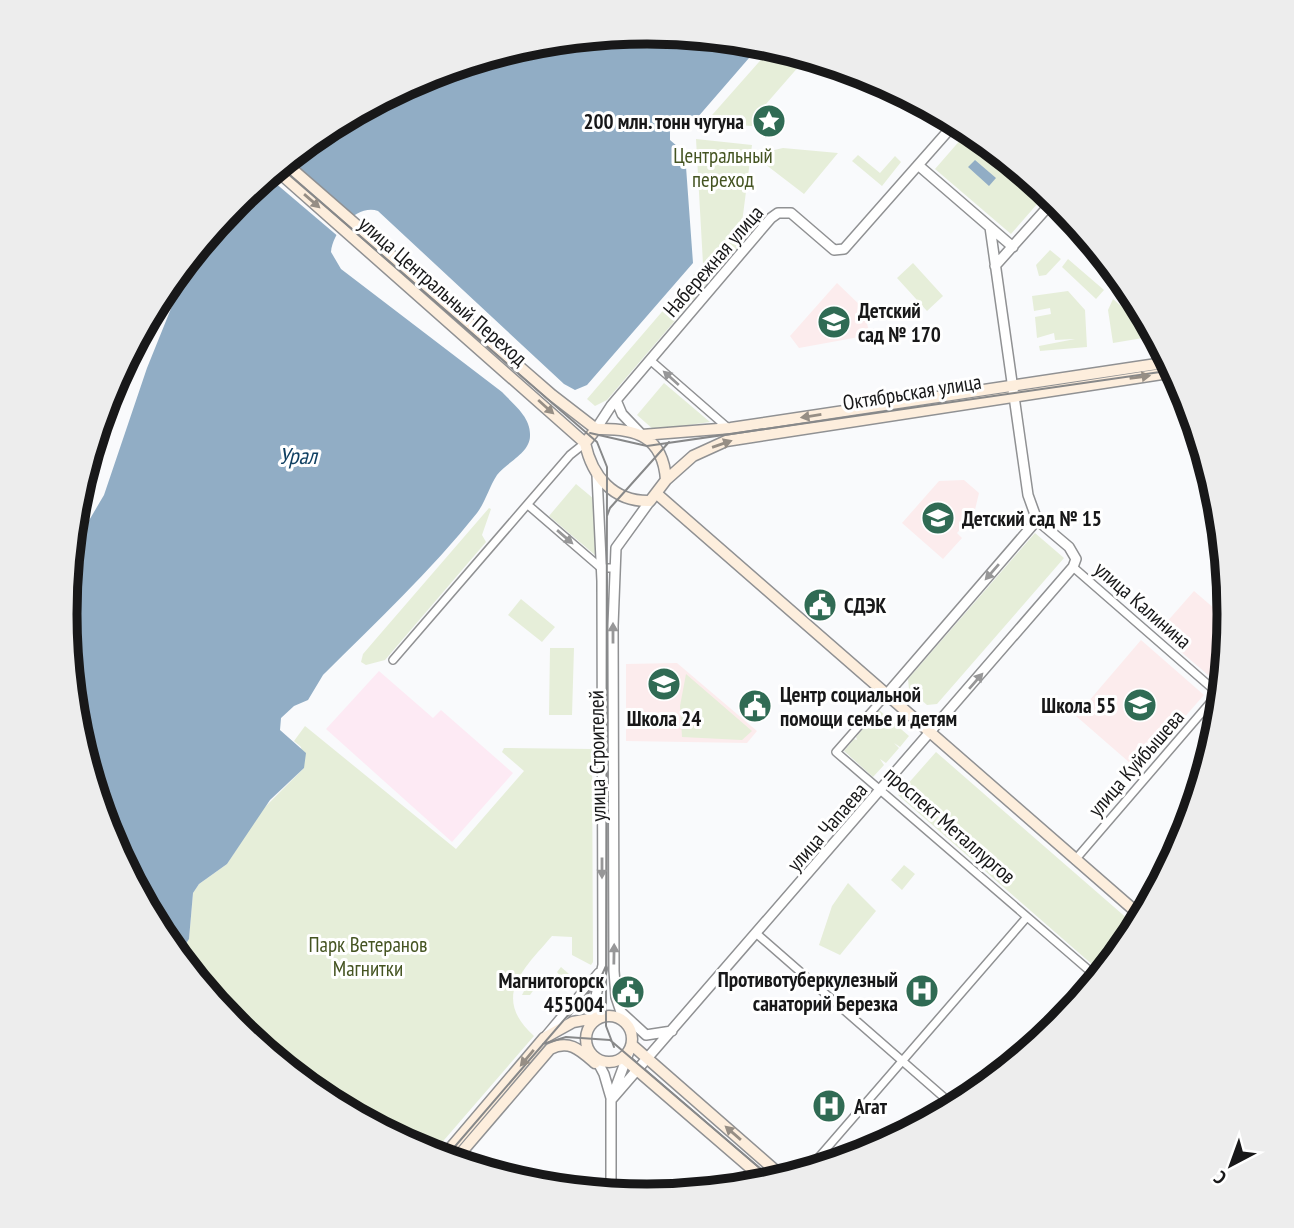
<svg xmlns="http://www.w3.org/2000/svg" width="1294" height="1228" viewBox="0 0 1294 1228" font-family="'PT Sans Narrow',sans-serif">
  <rect width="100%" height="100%" fill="#f9fafc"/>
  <!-- industrial -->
  <path fill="#fdeaf4" d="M379,671L433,718L441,710L513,773L452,842L326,729Z"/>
  <!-- education -->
  <path fill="#fceced" d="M837,283L863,308L870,335L799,348L790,336Z
    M964,480L979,493L974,514L957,533L962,538L943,559L902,523L939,481Z
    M1194,591L1229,621L1224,671L1215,681L1158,632Z
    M1141,640L1204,695L1138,770L1076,716Z
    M677,663L757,731L747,743L626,741V664Z"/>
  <!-- green -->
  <path fill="#e6eed9" d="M773,46L807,57L766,104L752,126L705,123Z
    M969,130L1045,195L1011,234L935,169Z
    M696,139L752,145L739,246L607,400L595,406L587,399L703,264Z
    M783,148L838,153L804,194L756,157L757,154Z
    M858,155L880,173L895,156L901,162L882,186L852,161Z
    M1050,250L1061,259L1046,275L1039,276L1036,265Z
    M1068,259L1104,290L1096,299L1062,267Z
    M913,263L943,296L927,311L897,278Z
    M1068,291L1085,310L1087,347L1040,351L1039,346L1075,339L1055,340L1054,333L1037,338L1035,317L1051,314L1050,308L1034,311L1032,296Z
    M1113,299L1148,329L1143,338L1113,343L1108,310Z
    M664,383L710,422L654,430L637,415Z
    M576,484L594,499L595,555L549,516Z
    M489,508L491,509L482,535L486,542L385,660L366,665L361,662L363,654L375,640Z
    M1035,533L1064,558L937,704L927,705L909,689L908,679Z
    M521,599L555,627L542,642L508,615Z
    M550,648H574L572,715H549Z
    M686,674L752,731L742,740L682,737L680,706Z
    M879,710L909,736L900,747L894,743L899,748L886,763L880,759L884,765L873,777L844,751L854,739L857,740L856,737L868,723L871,724L870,721Z
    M305,726L456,849L524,771L502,752L504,748L592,749L593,962L591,965L572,955V937L552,936C523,970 491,997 534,1036L432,1154L323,1098L235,1026L178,956L189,939L193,893L199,884L227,864L262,810L304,768L301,747L294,741Z
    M936,752L1137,927L1102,973L898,795Z
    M904,865L915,874L902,890L891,880Z
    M848,883L876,911L840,955L819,945L832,906Z
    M561,967L577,981L570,989L557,972Z
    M531,977L541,986L535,988L530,995H522Z"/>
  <!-- water -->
  <path fill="#91adc5" d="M647,32L762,43L697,118H682L670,125V140L685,153L693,263L587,385L575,390L564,384L378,211C357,204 333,231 331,252L341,269L502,392C514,405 531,417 530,436C530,453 506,463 497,475C489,487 486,501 477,513C431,571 375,623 323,675L308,700L294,706L281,718L280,730L306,753L304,768L270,800L227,864L199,884L193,893L189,939L178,956C105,867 56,703 67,588L77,577L78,546L84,529L104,495L147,368L193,254L235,202L324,129L424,76L534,43Z
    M975,160L996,178L989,186L968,167Z"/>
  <!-- pier -->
  <path fill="#f9fafc" d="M287,159L356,218L340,238L267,176Z"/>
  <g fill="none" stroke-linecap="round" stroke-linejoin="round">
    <defs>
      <path id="minor" d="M650,360L728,428
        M528,505L601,568H615
        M1073,567L1221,696
        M393,660L570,455L585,443
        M887,694L836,752L1098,978
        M1075,860L1222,689
        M757,934L955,1107
        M807,1171L1027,917"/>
      <path id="tertiary" d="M918,165L1013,247
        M1048,206L1097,248
        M995,266L1055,199
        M616,400L622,414L642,435
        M596,429L611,406L771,218L778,213H791L834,250L844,249L956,122
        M887,694L1037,520
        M622,1013L646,1035L672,1031
        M624,1021L616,997L614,971L613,626L616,548L650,501
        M589,1027L603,965L602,581L597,475
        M547,1035L599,973
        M595,1057L604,1074L611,1098
        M611,1100L1073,567L1076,559L1069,547L1037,520L1028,495L990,227
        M611,1193V1100L630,1049"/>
      <path id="secondary" d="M284,162L552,395L596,429
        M275,169L585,443
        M642,435L731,428L1170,362
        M585,443C592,476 613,502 650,501L666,480L693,456L726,441L1175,372
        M585,443L596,429C636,428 663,436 666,480
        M657,494L1142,917
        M586 1039a23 23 0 1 1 46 0a23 23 0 1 1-46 0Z
        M632,1045L784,1178
        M623,1058L768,1183
        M442,1158L544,1038L573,1022L605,1016
        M454,1161L550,1049C569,1039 580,1050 595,1063"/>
    </defs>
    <!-- minor casing -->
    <use href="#minor" stroke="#909193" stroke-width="10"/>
    <!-- tertiary casing -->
    <use href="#tertiary" stroke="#909193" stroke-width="12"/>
    <!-- secondary casing -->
    <use href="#secondary" stroke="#909193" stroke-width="13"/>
    <!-- minor -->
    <use href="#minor" stroke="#fff" stroke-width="7"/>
    <!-- tertiary -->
    <use href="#tertiary" stroke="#fff" stroke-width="9"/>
    <!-- secondary -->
    <use href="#secondary" stroke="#fdeedd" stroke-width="10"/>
    <!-- tram -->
    <path stroke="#878889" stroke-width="2" d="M279,166L597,442L607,467L606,1026L614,1047
      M590,433L647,446L1174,370
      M607,516L610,508L669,442
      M543,1044L566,1037L610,1040L775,1181
      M445,1158L601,977L606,966"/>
  </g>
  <!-- one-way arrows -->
  <defs><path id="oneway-solid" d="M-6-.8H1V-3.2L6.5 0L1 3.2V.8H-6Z" transform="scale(1.75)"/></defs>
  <g fill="#968e85">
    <use href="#oneway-solid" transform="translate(312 201) rotate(41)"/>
    <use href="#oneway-solid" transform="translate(1140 377) rotate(-8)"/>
    <use href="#oneway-solid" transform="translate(546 407) rotate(42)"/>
    <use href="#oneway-solid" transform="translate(811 416) rotate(171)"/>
    <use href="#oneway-solid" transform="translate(722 444) rotate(-19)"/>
    <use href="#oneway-solid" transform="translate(527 1058) rotate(130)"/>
    <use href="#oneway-solid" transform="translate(733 1133) rotate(-139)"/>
  </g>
  <g fill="#979798">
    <use href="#oneway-solid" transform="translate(671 378) rotate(-138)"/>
    <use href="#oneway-solid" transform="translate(565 537) rotate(41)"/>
    <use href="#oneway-solid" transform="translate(992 572) rotate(131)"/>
    <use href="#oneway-solid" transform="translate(613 633) rotate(-90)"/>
    <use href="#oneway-solid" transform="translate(976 681) rotate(-49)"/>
    <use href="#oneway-solid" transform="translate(602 868) rotate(90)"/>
    <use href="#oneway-solid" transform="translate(614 954) rotate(-89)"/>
  </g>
  <!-- icons -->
  <defs>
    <symbol id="sight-disc" viewBox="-11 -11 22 22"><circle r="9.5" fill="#306b54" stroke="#fff"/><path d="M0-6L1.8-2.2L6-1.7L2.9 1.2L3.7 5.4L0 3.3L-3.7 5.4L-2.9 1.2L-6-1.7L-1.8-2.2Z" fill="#fff"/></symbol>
    <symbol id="school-disc" viewBox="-11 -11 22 22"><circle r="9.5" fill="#306b54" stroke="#fff"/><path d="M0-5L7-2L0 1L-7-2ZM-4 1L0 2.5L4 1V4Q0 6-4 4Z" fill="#fff"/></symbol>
    <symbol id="civic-disc" viewBox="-11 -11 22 22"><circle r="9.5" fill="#306b54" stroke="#fff"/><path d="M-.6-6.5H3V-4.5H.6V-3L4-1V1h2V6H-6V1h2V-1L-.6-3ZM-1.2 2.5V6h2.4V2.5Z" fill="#fff"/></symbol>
    <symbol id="hospital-disc" viewBox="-11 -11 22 22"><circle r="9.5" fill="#306b54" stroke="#fff"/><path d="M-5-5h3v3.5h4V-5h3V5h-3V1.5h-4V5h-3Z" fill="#fff"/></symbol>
  </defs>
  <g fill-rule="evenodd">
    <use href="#sight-disc" x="750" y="102" width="38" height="38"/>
    <use href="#school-disc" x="815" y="303" width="38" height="38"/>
    <use href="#school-disc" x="919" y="499" width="38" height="38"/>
    <use href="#civic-disc" x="801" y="586" width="38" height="38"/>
    <use href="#school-disc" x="645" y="665" width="38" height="38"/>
    <use href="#school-disc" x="1121" y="686" width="38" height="38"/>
    <use href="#civic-disc" x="736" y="687" width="38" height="38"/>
    <use href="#hospital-disc" x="903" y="972" width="38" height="38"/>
    <use href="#civic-disc" x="609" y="973" width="38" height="38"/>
    <use href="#hospital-disc" x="810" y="1087" width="38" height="38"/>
  </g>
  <g text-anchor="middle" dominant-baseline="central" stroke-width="6" stroke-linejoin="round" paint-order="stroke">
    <!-- poi labels -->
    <g font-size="21" font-weight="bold" fill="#181819" stroke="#fff" text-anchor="start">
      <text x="744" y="121" text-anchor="end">200 млн. тонн чугуна</text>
      <text x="858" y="310">Детский<tspan x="858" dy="24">сад № 170</tspan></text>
      <text x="962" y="518">Детский сад № 15</text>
      <text x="844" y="605">СДЭК</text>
      <text x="780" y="694">Центр социальной<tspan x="780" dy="24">помощи семье и детям</tspan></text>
      <text x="1116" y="705" text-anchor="end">Школа 55</text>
      <text x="664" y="718" text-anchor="middle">Школа 24</text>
      <text x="898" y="979" text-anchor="end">Противотуберкулезный<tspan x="898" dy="24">санаторий Березка</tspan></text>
      <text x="604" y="980" text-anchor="end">Магнитогорск<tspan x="604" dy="24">455004</tspan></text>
      <text x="854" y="1106">Агат</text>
    </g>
    <!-- park labels -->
    <g font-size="21" fill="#455422" stroke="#fff">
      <text x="723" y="155">Центральный<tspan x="723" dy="24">переход</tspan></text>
      <text x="368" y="944">Парк Ветеранов<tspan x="368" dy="24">Магнитки</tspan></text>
    </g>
    <!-- street labels -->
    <g font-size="21" fill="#181819" stroke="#fff">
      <text transform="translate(713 261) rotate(-49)">Набережная улица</text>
      <text transform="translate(443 291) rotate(41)">улица Центральный Переход</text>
      <text transform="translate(912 392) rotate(-9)">Октябрьская улица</text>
      <text transform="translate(1143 605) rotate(41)">улица Калинина</text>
      <text transform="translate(597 756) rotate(-91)">улица Строителей</text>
      <text transform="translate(1136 763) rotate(-49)">улица Куйбышева</text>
      <text transform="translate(950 825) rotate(41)">проспект Металлургов</text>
      <text transform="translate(827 827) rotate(-49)">улица Чапаева</text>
    </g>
    <!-- water labels -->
    <g font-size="23" font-style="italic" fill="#104062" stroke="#fff">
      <text x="298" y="455">Урал</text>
    </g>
  </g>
  <!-- crop -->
  <path d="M0 0H1294V1228H0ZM77 614a570 570 0 1 1 1140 0a570 570 0 1 1-1140 0Z" fill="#ededed" fill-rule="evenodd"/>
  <path fill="none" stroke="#181819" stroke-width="9" d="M77 614a570 570 0 1 1 1140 0a570 570 0 1 1-1140 0Z"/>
  <!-- north arrow -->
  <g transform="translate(1231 1165) rotate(221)" stroke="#ffffff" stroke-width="5" paint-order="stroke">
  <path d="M0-5L12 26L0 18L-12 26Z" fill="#181819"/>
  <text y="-10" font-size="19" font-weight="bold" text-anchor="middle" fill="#181819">С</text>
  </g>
</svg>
